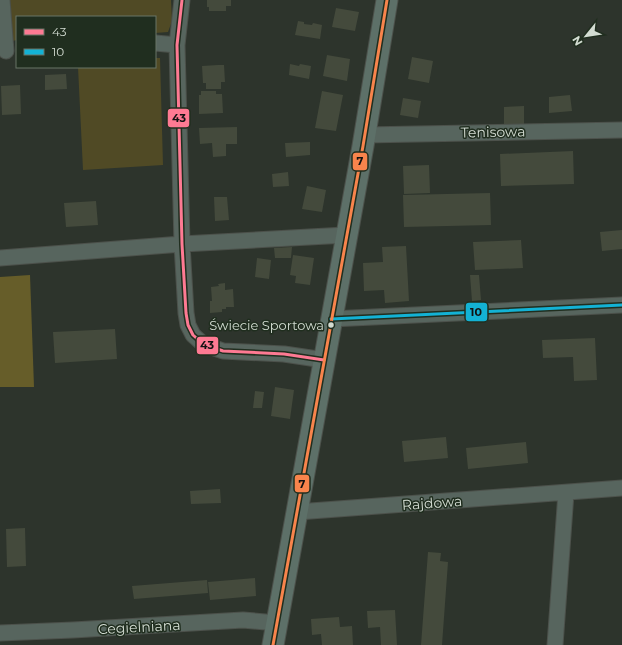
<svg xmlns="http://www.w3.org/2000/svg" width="622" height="645" viewBox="0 0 622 645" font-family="Montserrat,sans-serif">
  <rect width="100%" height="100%" fill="#2d342c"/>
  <!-- green -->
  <path fill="#504a25" d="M10,0H171L172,21L168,32L155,33V17H17V40L12,41Z
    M155,58H160L163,165L83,170L78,67H155Z"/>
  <!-- forest -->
  <path fill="#665d29" d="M30,275L34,387H0V277Z"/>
  <!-- building -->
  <path fill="#444a3c" d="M207,0H231V6H226V11H209V7H207Z
    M336,8L359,12L355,31L332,27Z
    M298,21L304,22V24L312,25L313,23L322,25L320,39L295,35Z
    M327,55L350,59L347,81L323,76Z
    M412,57L433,61L429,83L408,79Z
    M290,64L299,66L300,64L311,66L309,79L289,75Z
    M218,65H224L225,82H221V89H206V83H203L202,66Z
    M66,74L67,89L45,90V75Z
    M20,85L21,114L2,115L1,86Z
    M201,91H216V94H222L223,113L199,114V95H201Z
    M322,91L343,95L336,131L315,128Z
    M570,95L572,111L549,113V97Z
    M403,98L421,101L418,118L400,115Z
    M524,106V126H504V107Z
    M237,127V144H226V156L213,157L212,143L200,144L199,128Z
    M310,142V155L286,157L285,143Z
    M573,151L574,184L501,186L500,154Z
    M429,165L430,193L404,194L403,166Z
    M288,172L289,186L273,187L272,174Z
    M307,186L326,190L322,212L302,209Z
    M490,193L491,225L404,227L403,195Z
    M214,197H227L229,220L215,221Z
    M96,201L98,225L66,227L64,203Z
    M622,230V249L602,251L600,232Z
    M521,240L523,268L475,270L473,242Z
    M406,246L409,301L385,303L384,290L364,291L363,263L383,262L382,247Z
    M292,247L291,258H275L274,248Z
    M293,255L314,258L310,285L295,283L296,276L290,275Z
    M257,258L271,260L269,279L255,277Z
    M470,275H479L481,300L472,301Z
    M225,283V290L233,289L234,307H226V309H222V312L210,313V301H212L211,287L219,286L218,284Z
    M115,329L117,359L55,363L53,332Z
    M595,338L597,380L574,381L573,357L543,358L542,340Z
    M275,387L294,390L290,419L271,416Z
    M255,391L264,392L262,408H253Z
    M446,437L448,458L404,462L402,441Z
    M526,442L528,463L468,469L466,448Z
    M220,489L221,503L191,504L190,491Z
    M25,528L26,566L7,567L6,529Z
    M428,552L441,553L440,561L448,562L442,645H421Z
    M255,578L256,596L210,600L208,582Z
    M207,580L208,593L134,599L132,586Z
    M395,610L397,645H381L380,627L368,628L367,611Z
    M339,617L340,627L352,626L353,645H322L321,634L312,635L311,619Z"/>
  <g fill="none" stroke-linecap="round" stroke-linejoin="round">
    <defs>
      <path id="street" d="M2,0L6,51
        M182,0L177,45L182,244L186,313L188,325L193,335L203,344L223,351L284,354L324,360
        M155,43L177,45
        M364,135L622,130
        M0,258L182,244L346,235
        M331,319L622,305
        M297,512L622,488
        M0,633L73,630L243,620L277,623
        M555,645L566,493"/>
      <path id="secondary" d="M273,645L363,146L387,0"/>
    </defs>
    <!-- street casing -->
    <use href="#street" stroke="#4c514b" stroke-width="17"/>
    <!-- secondary casing -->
    <use href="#secondary" stroke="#4c514b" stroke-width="23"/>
    <!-- street -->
    <use href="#street" stroke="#57655e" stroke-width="15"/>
    <!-- secondary -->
    <use href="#secondary" stroke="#5d7068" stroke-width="21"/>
    <defs>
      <path id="bus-1" d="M182,0L177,45L182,244L186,313L188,325L193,335L203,344L223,351L284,354L324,360"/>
      <path id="bus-2" d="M331,319L622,305"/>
      <path id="bus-3" d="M273,645L363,146L387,0"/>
    </defs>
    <!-- bus-1 casing -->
    <use href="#bus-1" stroke="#202e1f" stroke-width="6"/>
    <!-- bus-2 casing -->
    <use href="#bus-2" stroke="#202e1f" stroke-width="6"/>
    <!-- bus-3 casing -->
    <use href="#bus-3" stroke="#202e1f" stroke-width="6"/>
    <!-- bus-1 -->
    <use href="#bus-1" stroke="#fe7a93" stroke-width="3"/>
    <!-- bus-2 -->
    <use href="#bus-2" stroke="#13b2d5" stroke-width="3"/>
    <!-- bus-3 -->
    <use href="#bus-3" stroke="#f8844c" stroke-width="3"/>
  </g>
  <!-- markers -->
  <circle fill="#d3dcd2" stroke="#202e1f" stroke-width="1.5" cx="331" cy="325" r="3.5"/>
  <g text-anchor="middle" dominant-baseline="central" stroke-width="3" stroke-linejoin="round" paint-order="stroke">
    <!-- bus labels -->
    <g font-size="13" fill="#d3dcd2" stroke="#202e1f" text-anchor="end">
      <text x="324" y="325">Świecie Sportowa</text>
    </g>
    <!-- street labels -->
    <g font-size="14" fill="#d3dcd2" stroke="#202e1f">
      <text transform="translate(493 132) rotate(-1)">Tenisowa</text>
      <text transform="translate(432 503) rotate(-4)">Rajdowa</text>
      <text transform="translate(139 627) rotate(-3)">Cegielniana</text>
    </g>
  </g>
  <g stroke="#202e1f" stroke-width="1.5">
    <rect x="167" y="108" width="23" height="20" rx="4" fill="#fe7a93"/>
    <rect x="352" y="152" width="16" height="19" rx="4" fill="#f8844c"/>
    <rect x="465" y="302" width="23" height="20" rx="4" fill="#13b2d5"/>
    <rect x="196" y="336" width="23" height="19" rx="4" fill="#fe7a93"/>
    <rect x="294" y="474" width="16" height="19" rx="4" fill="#f8844c"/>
  </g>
  <g font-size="11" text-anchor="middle" font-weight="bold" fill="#111">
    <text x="179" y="122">43</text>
    <text x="360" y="165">7</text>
    <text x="476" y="316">10</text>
    <text x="207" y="349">43</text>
    <text x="302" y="488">7</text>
  </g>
  <!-- legend -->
  <rect x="16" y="16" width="140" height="52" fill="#202e1f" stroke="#687467"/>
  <rect x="24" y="29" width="20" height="6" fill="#fe7a93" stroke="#687467"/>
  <text x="52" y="36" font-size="12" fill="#d3dcd2">43</text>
  <rect x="24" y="49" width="20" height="6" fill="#13b2d5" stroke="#687467"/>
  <text x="52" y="56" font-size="12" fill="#d3dcd2">10</text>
  <!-- north arrow -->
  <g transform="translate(586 36) rotate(240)" stroke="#202e1f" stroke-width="3" paint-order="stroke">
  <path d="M0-3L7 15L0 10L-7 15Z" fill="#d3dcd2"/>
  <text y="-6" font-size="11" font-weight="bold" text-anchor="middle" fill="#d3dcd2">N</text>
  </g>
</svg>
